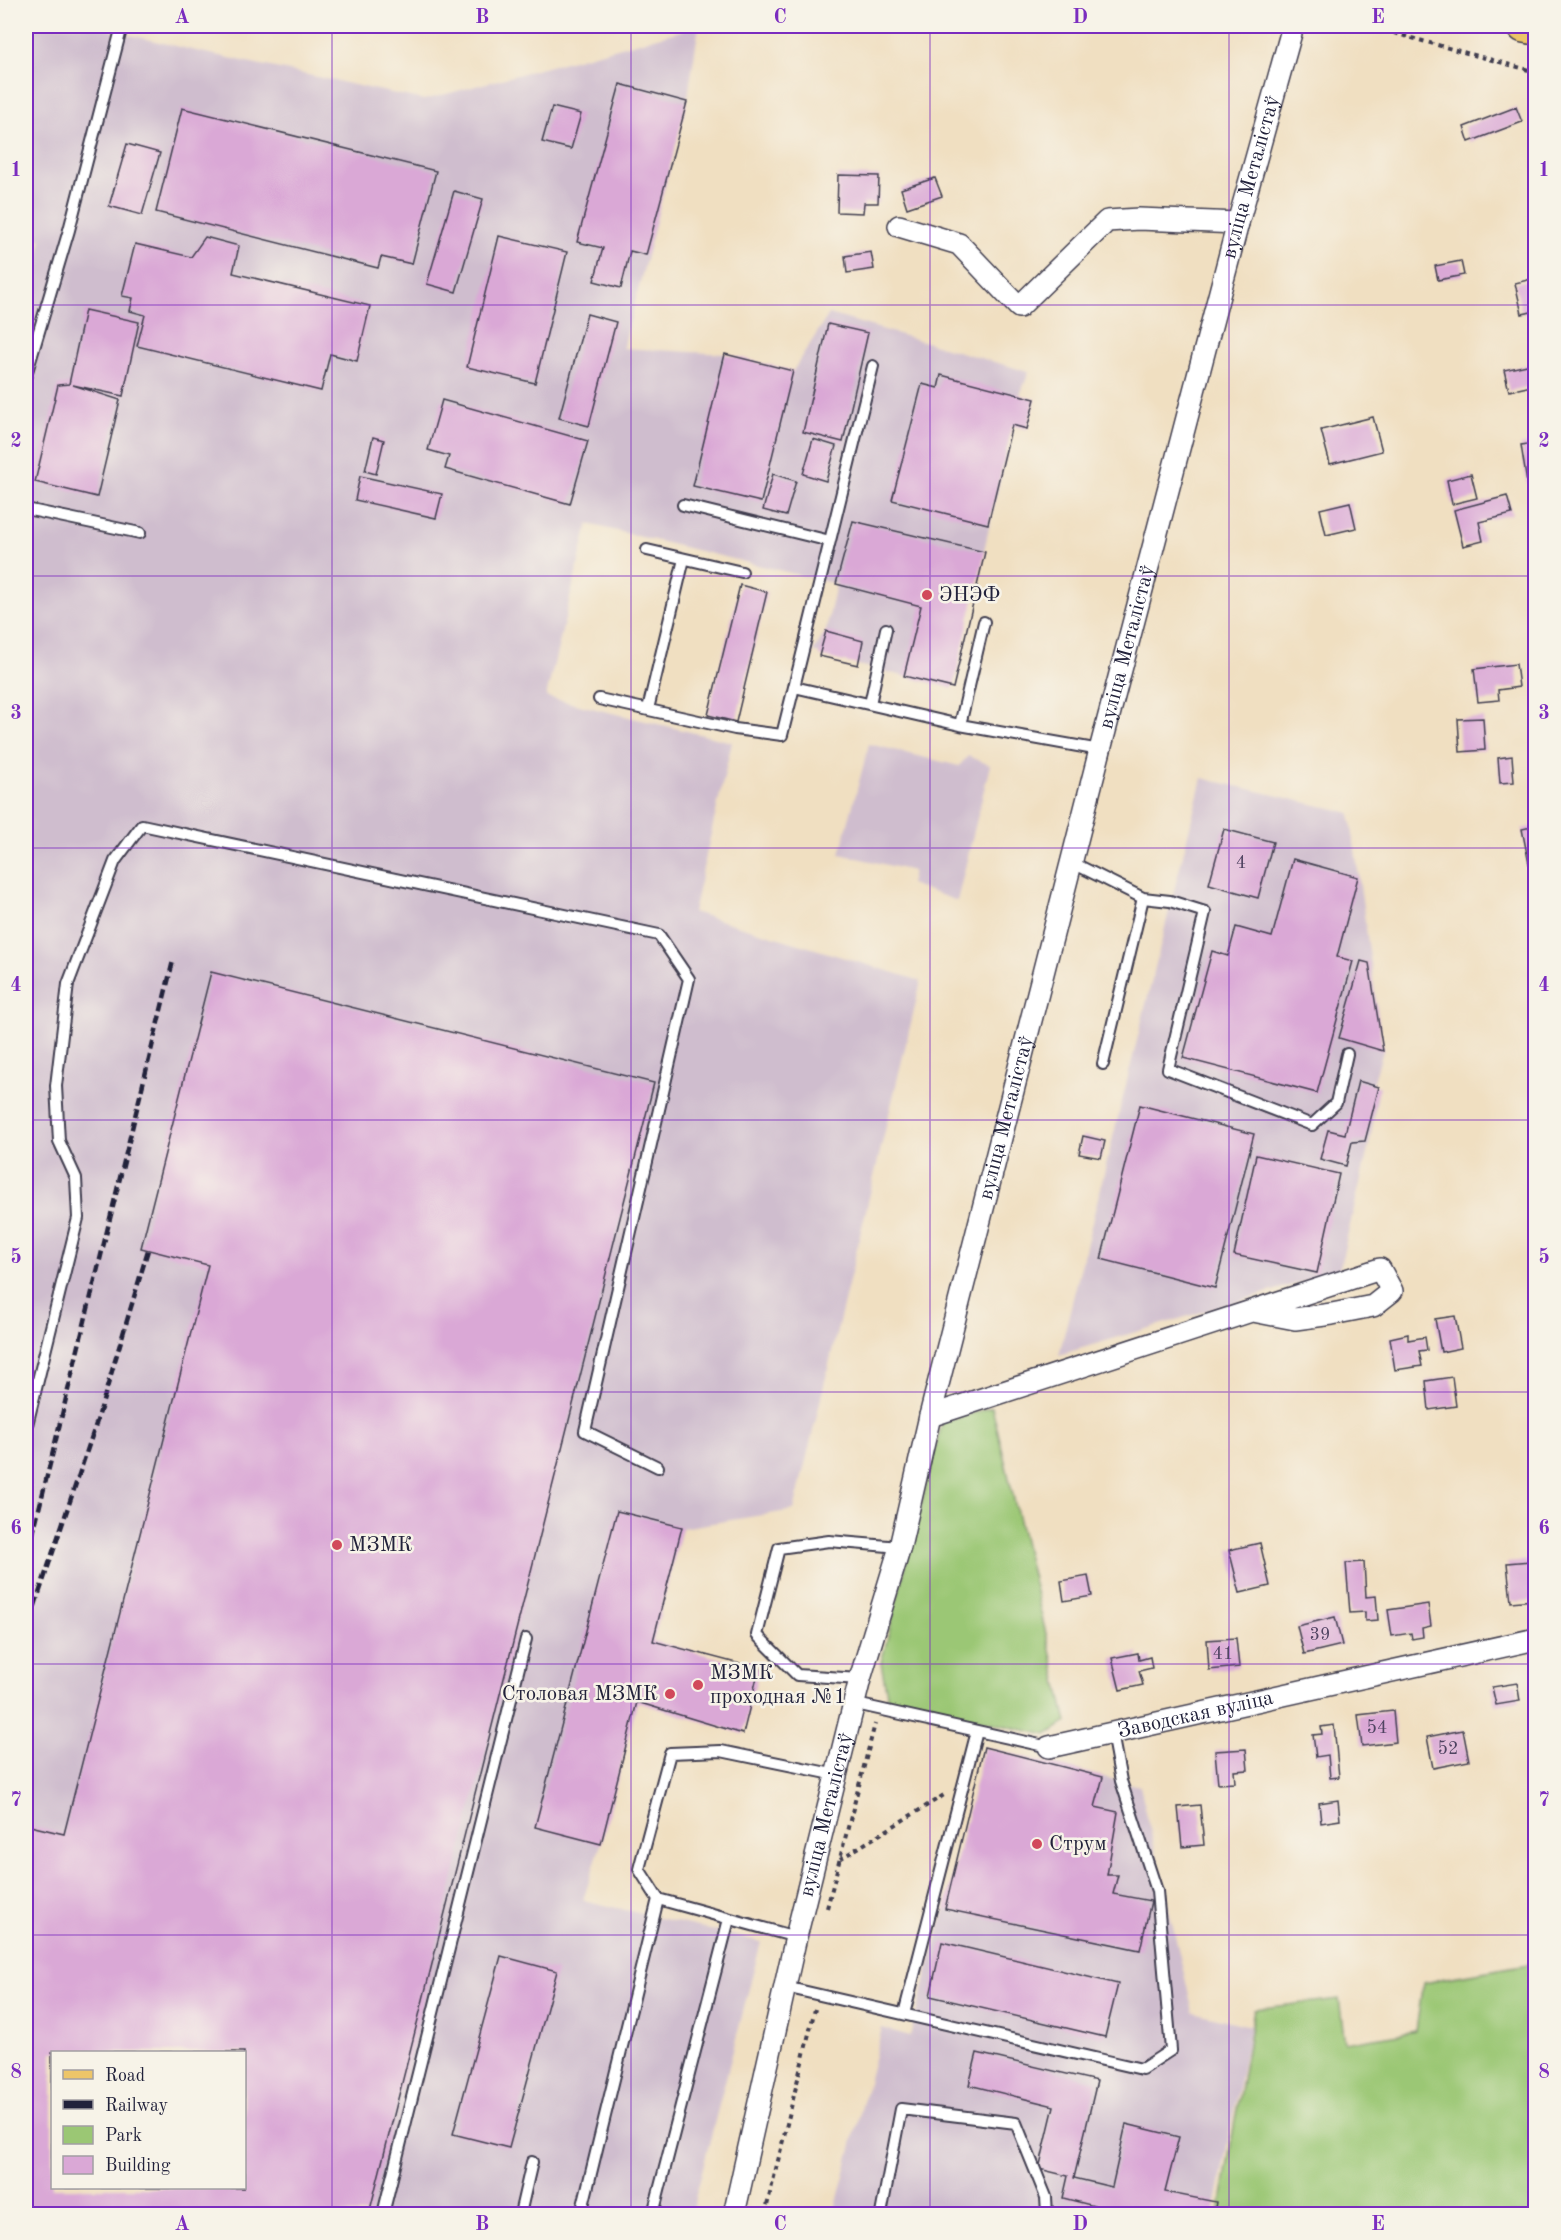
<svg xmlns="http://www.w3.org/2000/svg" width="1561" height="2240" viewBox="0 0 1561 2240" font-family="'Old Standard TT',serif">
  <rect width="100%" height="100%" fill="#f7f3e8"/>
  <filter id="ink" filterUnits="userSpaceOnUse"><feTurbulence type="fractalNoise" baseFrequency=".0167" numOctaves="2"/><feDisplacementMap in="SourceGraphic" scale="12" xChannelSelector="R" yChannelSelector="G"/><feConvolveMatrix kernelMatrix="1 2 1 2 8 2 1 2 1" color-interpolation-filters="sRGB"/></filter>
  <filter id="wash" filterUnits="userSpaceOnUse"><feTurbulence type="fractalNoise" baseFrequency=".008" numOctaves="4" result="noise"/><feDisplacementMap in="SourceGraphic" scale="24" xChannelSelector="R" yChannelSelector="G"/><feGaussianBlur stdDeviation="1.35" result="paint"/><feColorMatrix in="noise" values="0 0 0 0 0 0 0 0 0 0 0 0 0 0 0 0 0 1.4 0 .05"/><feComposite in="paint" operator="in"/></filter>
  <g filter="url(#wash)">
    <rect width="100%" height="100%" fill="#f0dfc1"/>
    <!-- industrial -->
    <path fill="#cfbdce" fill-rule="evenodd" d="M26,26H93L192,50L424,100L699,26L687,102L623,348L725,354L793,371L829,314L1029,372L1020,395L1035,399L1027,429L1012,426L953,688L858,665L813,652L826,631L836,584L588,524L546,697L732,742L693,912L921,981L794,1510L682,1528L601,1844L583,1900L761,1942L691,2214H26V303L42,240L26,235ZM52,2052H244V2188H52Z
      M869,744L959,766L968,756L990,765L957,901L910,884L913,871L840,854Z
      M1202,778L1350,813L1383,1051L1373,1084L1379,1087L1370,1141L1339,1271L1059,1355Z
      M984,1747L1140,1786L1193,2012L1250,2026L1214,2214H834L882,2028L910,2036L945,1909Z"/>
    <!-- green -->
    <path fill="#9bc774" stroke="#5e7458" stroke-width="1.5" d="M992,1407L1067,1722L1047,1735L888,1700L881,1663L942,1423Z
      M1535,1963V2214H1219L1254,2009L1339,1999L1345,2043L1416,2031L1423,1982Z"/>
    <g id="blocks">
      <!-- building -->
      <path fill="#daa8d6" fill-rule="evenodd" d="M620,84L687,102L646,255L630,251L621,288L594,281L603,248L577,242Z
        M552,107L581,114L571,149L542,142Z
        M1516,107L1522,122L1469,142L1464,127Z
        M182,108L436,171L412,264L381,257L378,268L156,212Z
        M127,144L160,153L142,215L109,206Z
        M838,175L879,176L878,203H864L863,213L837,212Z
        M935,178L942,196L907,208L901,189Z
        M454,191L483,199L456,292L427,284Z
        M499,236L567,252L535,383L467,367Z
        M205,237L239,246L233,273L370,306L357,361L330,354L321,391L137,346L145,315L130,311L133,298L122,296L135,244L191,257Z
        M871,252L874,269L847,273L845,256Z
        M1461,261L1464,275L1438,280L1435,266Z
        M1536,278V311L1522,314L1515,283Z
        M85,310L139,322L123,396L73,385L120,400L97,497L35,482L58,385L69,384Z
        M587,314L616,322L589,426L559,418Z
        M828,324L868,333L843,442L803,432Z
        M725,354L793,371L761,502L693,486Z
        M1536,363V385L1509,391L1504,370Z
        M941,375L1035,399L1027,429L1012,425L988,524L892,500L922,384L938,388Z
        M442,400L588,441L570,504L445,469L449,456L428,450Z
        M1373,417L1382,451L1330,464L1321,430Z
        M373,437L384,440L376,474L365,471Z
        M813,439L836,446L826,481L803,474Z
        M1536,443V481L1527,483L1521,445Z
        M773,474L796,481L786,516L763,510Z
        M1471,474L1477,498L1452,504L1447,480Z
        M360,476L442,494L436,518L355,500Z
        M1507,496L1512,514L1479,522L1483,541L1463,546L1454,510Z
        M1350,502L1356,528L1326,535L1320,509Z
        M853,521L985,552L953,688L904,676L921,606L836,584Z
        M740,585L767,592L736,722L708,715Z
        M826,631L863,641L858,665L819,656Z
        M1516,664L1519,687L1498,690L1499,700L1478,702L1474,669Z
        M1483,718L1485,750L1460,752L1458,719Z
        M1512,756L1514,782L1500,783L1498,758Z
        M1536,826V863L1529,864L1522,829Z
        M1224,829L1273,842L1258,898L1209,884Z
        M1293,859L1358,877L1337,957L1353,961L1317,1093L1183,1058L1212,951L1228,956L1236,927L1272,937Z
        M1361,961L1369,963L1383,1051L1339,1038Z
        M211,972L654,1083L369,2214H98L81,2210L80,2214H26V1825L64,1834L208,1265L141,1248ZM52,2052H244V2188H52Z
        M1358,1081L1379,1087L1365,1141L1352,1142L1346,1166L1320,1159L1328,1130L1345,1134Z
        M1140,1105L1254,1134L1215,1288L1101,1259Z
        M1083,1136L1105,1141L1101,1158L1079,1154Z
        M1256,1155L1339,1174L1317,1273L1234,1255Z
        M1455,1316L1461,1348L1441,1352L1435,1319Z
        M1408,1334V1340L1425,1337L1427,1350L1419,1351L1422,1366L1395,1370L1390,1338Z
        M1452,1377L1456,1406L1429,1410L1426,1381Z
        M617,1511L682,1527L653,1641L759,1669L743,1734L637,1702L601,1844L535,1827Z
        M1260,1543L1270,1586L1240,1593L1229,1550Z
        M1530,1561L1534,1600L1511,1602L1507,1563Z
        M1364,1562L1366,1597L1376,1596L1378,1620L1365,1621V1612L1350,1613L1346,1563Z
        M1088,1576L1092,1596L1064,1601L1061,1581Z
        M1428,1604L1431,1626L1422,1628L1423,1637L1412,1639L1411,1633L1392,1636L1388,1610Z
        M1335,1617L1342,1645L1304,1654L1297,1626Z
        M1236,1638L1239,1667L1209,1670L1207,1640Z
        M1138,1653L1139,1660L1150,1657L1152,1668L1139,1671L1143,1685L1120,1690L1112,1658Z
        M1517,1683L1520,1701L1496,1705L1492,1687Z
        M1393,1711L1396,1742L1362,1746L1358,1715Z
        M1334,1725L1339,1777L1330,1778L1328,1755L1316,1757L1313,1735L1322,1734L1321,1727Z
        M1463,1730L1469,1761L1433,1768L1427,1737Z
        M984,1747L1103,1777L1095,1807L1118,1812L1107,1875H1118L1113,1894L1151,1901L1140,1950L945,1909Z
        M1246,1749L1248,1770L1234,1771L1235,1783L1218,1784L1215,1751Z
        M1338,1800L1340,1820L1321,1823L1319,1803Z
        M1200,1805L1204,1845L1182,1847L1178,1807Z
        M942,1942L1118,1984L1105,2037L930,1996Z
        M501,1956L557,1971L509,2148L453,2134Z
        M977,2053L1097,2081L1074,2178L1112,2187L1126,2124L1179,2137L1165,2192L1216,2202L1214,2214H1105L1106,2209L1063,2198L1068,2176L1039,2169L1054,2106L969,2085Z"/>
    </g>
  </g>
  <g filter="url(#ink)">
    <use href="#blocks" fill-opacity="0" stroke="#413e4f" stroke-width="1.5"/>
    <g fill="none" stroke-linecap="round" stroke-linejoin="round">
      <defs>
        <path id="service" d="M26,375L69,230L122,26
          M683,505L830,541
          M26,509L140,533
          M647,550L742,572
          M794,687L873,366
          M599,699L735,729L782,735L794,687L960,725L1100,750
          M870,704L886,629
          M648,709L684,559
          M960,725L984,622
          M1073,863L1143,898L1103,1064
          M1143,898L1170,901L1205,912L1168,1069L1312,1125L1336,1103L1347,1054
          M26,1429L78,1218L76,1178L59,1141L56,1086L68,984L115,861L142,825L659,935L689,979L585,1431L658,1467
          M860,1679L797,1675L757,1635L779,1548L829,1541L900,1547
          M856,1704L1049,1747
          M796,1937L658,1899L639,1869L670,1753L721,1751L837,1775
          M785,1987L1142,2069L1171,2050L1157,1891L1121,1781L1112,1733
          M904,2014L977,1731
          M383,2214L526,1639
          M520,2214L532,2162
          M581,2214L658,1899
          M653,2214L729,1919
          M881,2214L901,2109L1016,2123L1046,2197L1047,2214"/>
        <g id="minor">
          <path d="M899,226L959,244L1019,307L1107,221L1139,219L1238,223"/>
          <path d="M930,1416L1380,1269L1392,1291L1373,1306L1332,1314L1295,1319L1253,1311"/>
          <path id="s1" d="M1049,1747L1536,1639"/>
          <path id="s2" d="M734,2214L796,1937L860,1679L900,1547L930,1416L1100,750L1238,223L1293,26"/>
        </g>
        <path id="primary" d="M1524,26L1536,28"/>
      </defs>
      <!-- service casing -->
      <use href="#service" stroke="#413e4f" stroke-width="14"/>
      <!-- minor casing -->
      <use href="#minor" stroke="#413e4f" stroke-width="24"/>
      <!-- primary casing -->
      <use href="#primary" stroke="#413e4f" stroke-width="36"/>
      <!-- path -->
      <path stroke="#413e4f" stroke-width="4" stroke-dasharray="4.5 4.5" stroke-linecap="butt" d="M1368,26L1536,72
        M840,1859L944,1795
        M827,1908L875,1724
        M765,2214L815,2009"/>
      <!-- service -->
      <use href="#service" stroke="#fff" stroke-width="10"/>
      <!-- minor -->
      <use href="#minor" stroke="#fff" stroke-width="21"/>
      <!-- primary -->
      <use href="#primary" stroke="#edc569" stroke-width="33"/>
      <!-- rail -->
      <path stroke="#22223b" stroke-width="4.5" stroke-dasharray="9 4.5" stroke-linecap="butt" d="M26,1562L173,961
        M26,1632L98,1418L148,1250"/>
    </g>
  </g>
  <!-- grid -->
  <path fill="none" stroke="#7b2cbf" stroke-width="1.5" stroke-opacity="0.55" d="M332,26V2214M631,26V2214M930,26V2214M1229,26V2214M26,305H1536M26,576H1536M26,848H1536M26,1120H1536M26,1392H1536M26,1664H1536M26,1935H1536"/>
  <!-- markers -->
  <g fill="#d1495b" stroke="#f7f3e8" stroke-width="2">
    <circle cx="927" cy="595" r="6"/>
    <circle cx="337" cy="1545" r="6"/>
    <circle cx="698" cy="1685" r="6"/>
    <circle cx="670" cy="1694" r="6"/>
    <circle cx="1037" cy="1844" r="6"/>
  </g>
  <g text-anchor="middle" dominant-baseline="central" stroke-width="5" stroke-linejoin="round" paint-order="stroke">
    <!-- number labels -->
    <g font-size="18" fill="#504462">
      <text x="1241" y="863">4</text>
      <text x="1320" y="1635">39</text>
      <text x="1223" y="1654">41</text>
      <text x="1377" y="1728">54</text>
      <text x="1448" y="1749">52</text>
    </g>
    <!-- street labels -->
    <g font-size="21" fill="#22223b" stroke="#f7f3e8">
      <text stroke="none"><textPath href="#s2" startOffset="2102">вуліца Металістаў</textPath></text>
      <text stroke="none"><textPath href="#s2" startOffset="1616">вуліца Металістаў</textPath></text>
      <text stroke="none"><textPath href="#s2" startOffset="1130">вуліца Металістаў</textPath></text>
      <text stroke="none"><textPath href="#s1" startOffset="150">Заводская вуліца</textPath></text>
      <text stroke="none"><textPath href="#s2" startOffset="410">вуліца Металістаў</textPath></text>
    </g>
    <!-- poi labels -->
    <g font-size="21" fill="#22223b" stroke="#f7f3e8" text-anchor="start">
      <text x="939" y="595">ЭНЭФ</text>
      <text x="349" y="1545">МЗМК</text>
      <text x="710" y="1673">МЗМК<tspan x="710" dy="24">проходная №1</tspan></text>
      <text x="658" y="1694" text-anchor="end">Столовая МЗМК</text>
      <text x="1049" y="1844">Струм</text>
    </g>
  </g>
  <!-- margin -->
  <rect width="1561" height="2240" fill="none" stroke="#f7f3e8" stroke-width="66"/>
  <!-- legend -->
  <rect x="51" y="2051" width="195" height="138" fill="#f7f3e8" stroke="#a29fa3" stroke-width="1.5"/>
  <rect x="63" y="2070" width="30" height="9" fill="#edc569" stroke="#a29fa3" stroke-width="1.5"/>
  <text x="105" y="2081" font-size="18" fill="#22223b">Road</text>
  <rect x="63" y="2100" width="30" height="9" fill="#22223b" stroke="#a29fa3" stroke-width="1.5"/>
  <text x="105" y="2111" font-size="18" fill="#22223b">Railway</text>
  <rect x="63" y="2126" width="30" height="18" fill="#9bc774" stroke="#a29fa3" stroke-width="1.5"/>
  <text x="105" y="2141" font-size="18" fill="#22223b">Park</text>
  <rect x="63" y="2156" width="30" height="18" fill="#daa8d6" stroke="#a29fa3" stroke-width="1.5"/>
  <text x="105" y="2171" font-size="18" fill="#22223b">Building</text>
  <rect x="33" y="33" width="1495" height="2174" fill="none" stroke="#7b2cbf" stroke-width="2"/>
  <g font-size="20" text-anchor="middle" font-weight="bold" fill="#7b2cbf">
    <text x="182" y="23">A</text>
    <text x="482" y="23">B</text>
    <text x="780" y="23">C</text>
    <text x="1080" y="23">D</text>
    <text x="1378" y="23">E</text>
    <text x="16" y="176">1</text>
    <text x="1544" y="176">1</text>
    <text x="16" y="447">2</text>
    <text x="1544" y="447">2</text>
    <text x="16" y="719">3</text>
    <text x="1544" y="719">3</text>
    <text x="16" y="991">4</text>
    <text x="1544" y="991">4</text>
    <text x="16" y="1263">5</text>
    <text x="1544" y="1263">5</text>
    <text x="16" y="1534">6</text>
    <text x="1544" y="1534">6</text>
    <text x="16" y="1806">7</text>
    <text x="1544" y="1806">7</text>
    <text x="16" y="2078">8</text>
    <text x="1544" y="2078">8</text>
    <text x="182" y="2230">A</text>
    <text x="482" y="2230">B</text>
    <text x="780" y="2230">C</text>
    <text x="1080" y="2230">D</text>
    <text x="1378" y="2230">E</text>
  </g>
</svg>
